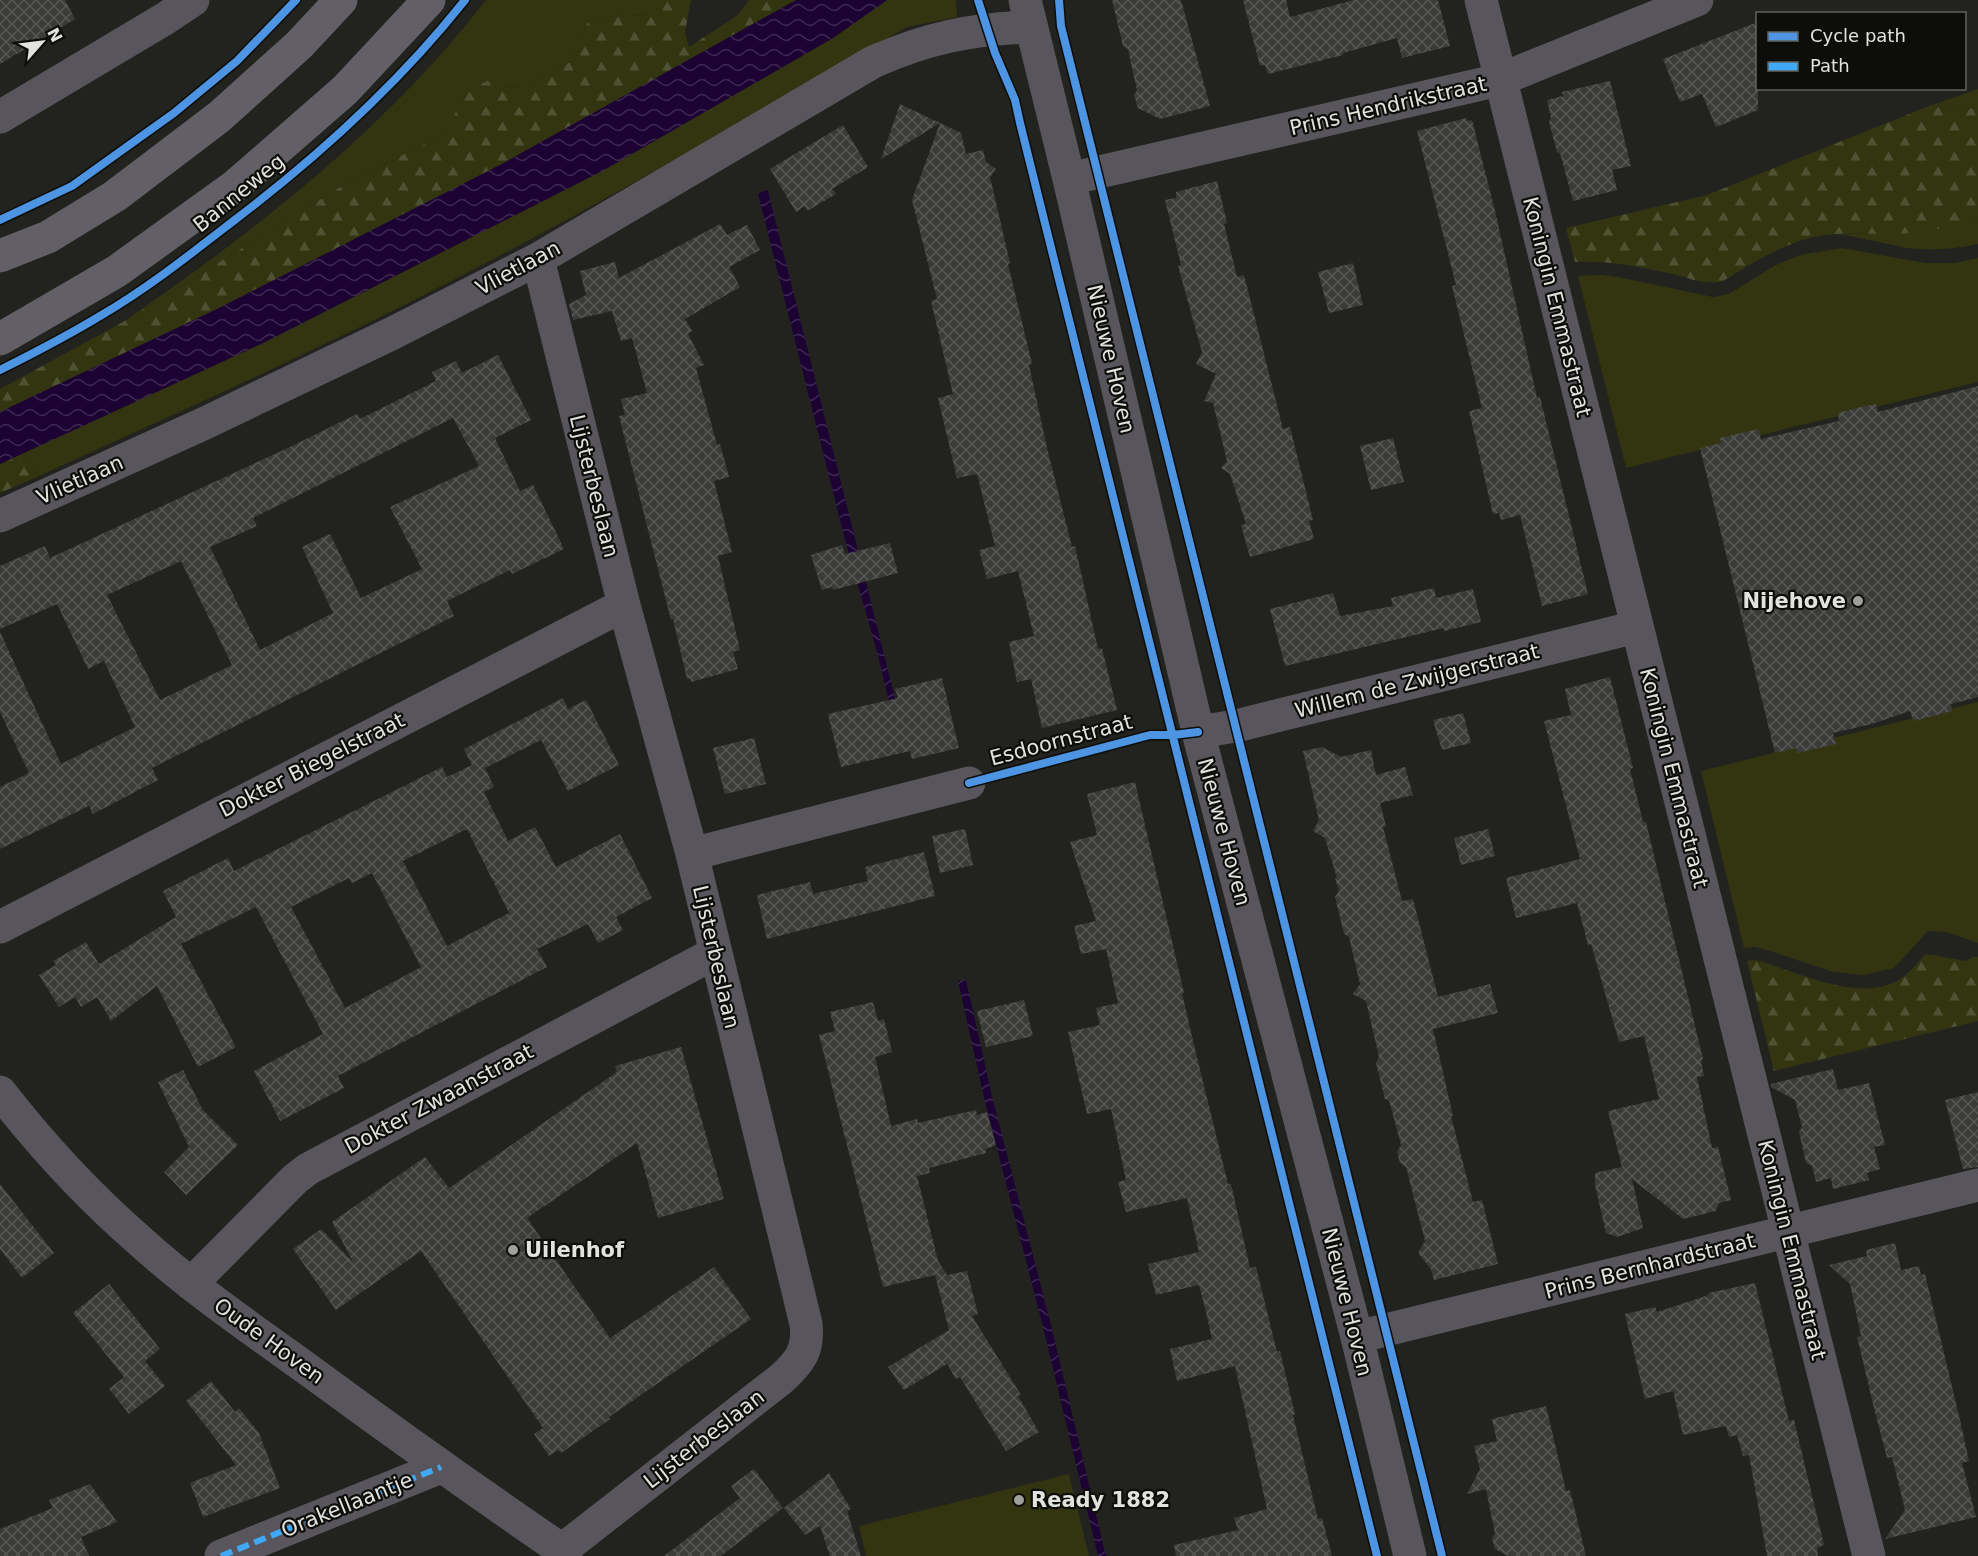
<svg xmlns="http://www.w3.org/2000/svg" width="1978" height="1556" viewBox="0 0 1978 1556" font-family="'DejaVu Sans',sans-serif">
  <defs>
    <pattern id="forest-firs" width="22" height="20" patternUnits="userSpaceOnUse" patternTransform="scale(1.5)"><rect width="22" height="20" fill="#323510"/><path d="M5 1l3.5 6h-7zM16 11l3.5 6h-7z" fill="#4f5232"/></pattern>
    <pattern id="water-waves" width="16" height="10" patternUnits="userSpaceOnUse" patternTransform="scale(1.5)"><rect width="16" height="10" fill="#1d0334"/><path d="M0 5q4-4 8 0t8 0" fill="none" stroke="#3e2851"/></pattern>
    <pattern id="building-cross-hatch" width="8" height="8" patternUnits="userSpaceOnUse" patternTransform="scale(1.5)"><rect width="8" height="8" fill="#3b3c39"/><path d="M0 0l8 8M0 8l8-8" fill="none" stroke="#575855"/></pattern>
  </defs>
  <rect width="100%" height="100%" fill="#22231f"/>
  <!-- green -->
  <path fill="#323510" d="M486,0H651V8L647,16L625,15L591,19L578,36L572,61L525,86L504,88L487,82L464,92L452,121L435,139L355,178L123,322C257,230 386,129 486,0Z
    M887,0H956L957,17L907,27C764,108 623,192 478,267C334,343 186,409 39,476L26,452L263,343L604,170L833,38Z
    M1978,89V109L1932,105Z
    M1978,218V244C1955,249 1931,251 1907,248C1884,244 1861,237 1837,234L1910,233L1975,221Z
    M1842,248L1925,263H1955L1978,258V382L1626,468L1578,276L1600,275L1618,277L1713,297L1729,294L1774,266L1800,255Z
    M1978,702V943L1946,932L1928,931L1894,968L1864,975L1833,972L1770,951L1755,947L1744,948L1701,771Z
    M1069,1474L1089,1556H866L859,1526Z"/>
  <!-- forest -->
  <path fill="url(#forest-firs)" d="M651,0H691L685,33L689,47L738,15L749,0H796L500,165L217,309L0,412V389L123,322L355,178L435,139L452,121L464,92L487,81L505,88L525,86L572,61L578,36L591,19L625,15L647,16L651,8Z
    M1932,105L1978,109V218L1975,221C1954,225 1932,231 1911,233C1878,237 1843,229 1810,238C1778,246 1751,264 1723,281C1705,286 1690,278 1673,274C1640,267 1609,260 1575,262L1566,228L1707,195Z
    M26,452L39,476L0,493V464Z
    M1926,954L1966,961L1973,957H1978V1021L1774,1071L1747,961C1759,958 1772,966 1783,969C1817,980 1870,1002 1903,977C1911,971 1918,962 1926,954Z"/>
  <!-- water -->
  <path fill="url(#water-waves)" d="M796,0H887L833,38L604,170L263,343L0,464V412L217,309L500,165Z
    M766,190L768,191L903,730L896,731L877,652L845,540L758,194Z
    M966,980L993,1100L1051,1325L1106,1556H1098L1043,1327L985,1102L958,981Z"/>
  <!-- building -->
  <path fill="url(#building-cross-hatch)" fill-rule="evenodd" d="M0,0H65L75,19L0,64Z
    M1112,0H1181L1210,106L1160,119L1138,108L1134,95L1137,90L1133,73L1128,49L1123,46Z
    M1243,0H1286L1290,17L1354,0H1438L1450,46L1402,58L1397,38L1343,53V55L1268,74L1265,65L1260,66Z
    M1758,22V110L1716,127L1702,94L1680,102L1663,59Z
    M1610,81L1631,166L1612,170L1617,190L1573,201L1560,153L1557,152L1549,122L1551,118L1547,100L1563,96L1562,92Z
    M900,104L940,123L881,159Z
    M1466,118L1467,121L1472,120L1495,211L1537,398L1540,397L1588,594L1542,606L1520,515L1501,520L1499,513L1493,514L1469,411L1482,408L1452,286L1456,285L1417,131Z
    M940,123L961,133L966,154L983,150L986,162L996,169L990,177L1010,263L1008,264L1032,364L1029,365L1047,448L1072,547L1075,546L1098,649L1102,648L1117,710L1042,728L1031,679L1017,682L1009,642L1034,636L1018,571L987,579L979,550L995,546L977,474L957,478L938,398L953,394L931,301L937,299L912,200Z
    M843,125L868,167L832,189L836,194L807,211L805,206L796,212L770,169Z
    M1217,181L1227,223L1224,224L1237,277L1244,275L1283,429L1290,427L1313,520L1309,521L1314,539L1250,557L1241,525L1246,524L1230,474L1221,468L1227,461L1213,403L1204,401L1216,374L1196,364L1202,352L1178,266L1181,265L1165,200L1176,198V192Z
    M720,224L727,235L747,225L760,250L729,267L740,287L685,319L692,331L688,334L704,365L696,368L717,445L720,444L729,477L714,481L732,552L718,556L740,650L733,652L738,669L691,682L690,678L687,679L673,619L671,620L619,416L625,415L621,399L647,393L632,338L621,341L612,311L573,320L569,304L586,295L580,271L615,262L619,278Z
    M1353,263L1363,305L1329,313L1318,272Z
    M498,355L531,420L495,438L520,491L533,485L564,549L512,574L510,570L447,601L454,616L152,768L158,780L93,814L89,806L0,849V787L29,773L0,712V632L61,764L135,727L104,661L88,669L57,604L0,629V566L45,546L50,558L292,446L357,414L360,419L436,381L432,372L456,361L462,373ZM453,418L479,466L390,507L422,569L361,598L330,534L302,547L333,613L260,650L210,547L257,526L253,518ZM181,561L232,665L160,700L107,595Z
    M1978,386V697L1951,704L1952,711L1933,716L1913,721L1910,711L1872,724L1833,733L1836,744L1797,753L1796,748L1775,753L1700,448L1721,443L1720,438L1758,429L1761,439L1839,421L1838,413L1857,408L1876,404L1878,412Z
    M1393,438L1404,482L1371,490L1360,446Z
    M890,543L898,573L833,590L832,587L822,590L811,555L842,545L845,554Z
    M1434,588L1436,598L1473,589L1481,622L1444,631V628L1285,666L1270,609L1333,593L1340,616L1393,606L1391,598Z
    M1610,677L1633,768L1630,769L1643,822H1646L1650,839L1703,1059L1701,1061L1704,1076L1697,1077L1712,1148L1718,1147L1731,1200L1719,1203L1716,1211L1683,1219L1632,1179L1643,1228L1617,1237L1606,1233L1595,1185V1173L1622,1167L1608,1111L1659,1099L1644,1036L1619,1042L1591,944L1588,945L1577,903L1516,918L1506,878L1580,859L1544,721L1571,715L1565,689Z
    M942,678L959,748L912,759L910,751L841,767L828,714L898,698L895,689Z
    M563,698L568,709L586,700L619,765L568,791L541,740L485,768L494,787L484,792L508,841L535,827L556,867L620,834L652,898L616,917L623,930L598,943L588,924L537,949L547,967L338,1076L344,1088L280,1121L254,1071L323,1034L256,907L181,944L236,1047L198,1067L157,986L111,1021L97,997L81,1007L75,997L59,1007L39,975L56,965L53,961L86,942L99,964L176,917L163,891L228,858L234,871L442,767L447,777L472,765L464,749ZM467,829L509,913L447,946L403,861ZM372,873L421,967L345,1008L291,907L349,878L352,883Z
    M1463,713L1471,743L1442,750L1433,720Z
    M754,738L766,784L725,794L713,748Z
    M1322,747L1341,757L1371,750L1376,775L1405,767L1413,795L1380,803L1386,826L1383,827L1402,901L1413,899L1438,997L1490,984L1498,1013L1433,1029L1453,1116H1451L1473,1202L1482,1200L1498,1264L1434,1280L1431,1269L1418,1253L1425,1241L1406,1167L1400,1163L1397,1152L1401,1145L1389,1100L1385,1099L1376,1063L1379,1057L1366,1001L1353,994L1360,984L1349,937L1344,934L1335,897L1339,891L1335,878H1337L1325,838L1313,831L1319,820L1303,751Z
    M1135,782L1184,993H1182L1194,1045L1228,1184H1231L1250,1268L1256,1267L1277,1352L1280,1351L1295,1414L1293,1415L1318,1519L1322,1518L1332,1556H1176L1174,1545L1238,1530L1234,1518L1267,1509L1235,1366L1177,1381L1170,1349L1212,1339L1206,1312L1199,1285L1156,1295L1148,1264L1199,1252L1187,1198L1126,1212L1118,1182L1126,1180L1111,1109L1087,1114L1068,1032L1100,1025L1096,1008L1118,1003L1106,949L1081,954L1074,926L1096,921L1070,842L1097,835L1087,794Z
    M965,829L973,865L940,873L932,836Z
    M1488,829L1495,856L1461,865L1454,838Z
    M924,852L935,896L767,939L757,895L810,882L813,894L868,881L865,867Z
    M1024,1000L1033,1036L986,1047L977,1011Z
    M873,1002L878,1021L884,1019L892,1052L875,1057L891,1126L917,1119L918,1123L976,1110L977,1115L987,1112L996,1145L985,1149L986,1153L929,1168L930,1173L917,1176L938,1261L947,1275L967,1271L978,1314L972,1316L1021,1395L1018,1396L1039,1432L1006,1451L960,1377L956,1379L947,1364L904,1390L888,1367L949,1330L935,1275L883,1287L819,1035L835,1031L830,1012Z
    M681,1047L724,1199L658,1218L637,1143L527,1218L610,1338L714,1267L751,1319L609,1417L610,1419L561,1453L558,1450L549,1456L534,1434L543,1428L421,1251L336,1310L293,1249L321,1229L353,1262L332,1222L425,1157L449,1188L617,1072L615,1066Z
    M1833,1069L1838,1090L1869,1083L1885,1145L1874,1147L1880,1169L1867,1173L1869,1180L1833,1189L1831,1178L1816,1182L1812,1166L1806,1163L1799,1132L1802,1127L1795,1100L1771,1087V1084Z
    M183,1070L202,1109L238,1145L186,1195L164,1172L189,1147L158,1082Z
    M1978,1092V1167L1963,1169L1945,1100Z
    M0,1184L54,1253L22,1278L0,1249Z
    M1895,1243L1901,1270L1919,1266L1921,1275L1925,1274L1960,1420L1969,1461L1962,1463L1976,1517L1885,1539L1905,1510L1892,1457L1887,1458L1875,1412L1857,1337L1861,1336L1850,1284L1829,1265L1867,1256L1866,1250Z
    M1755,1283L1789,1421L1794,1420L1824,1545L1817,1548L1818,1556H1767L1749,1455L1743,1456L1737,1435L1729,1437L1726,1426L1683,1435L1673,1391L1645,1399L1625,1314L1655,1307L1657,1312L1709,1295L1708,1293Z
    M109,1284L160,1349L145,1361L165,1386L129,1414L109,1389L124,1377L73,1313Z
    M211,1381L235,1412L239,1408L259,1433L280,1488L203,1517L190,1483L236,1465L186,1401Z
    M1546,1406L1566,1491L1570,1490L1586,1556H1508L1495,1549L1492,1538L1495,1534L1486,1489L1467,1494L1480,1469L1474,1446L1497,1441L1492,1419Z
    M754,1469L783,1508L721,1556H664L740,1498L731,1486Z
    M829,1473L851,1509L847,1511L861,1556H830L820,1526L805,1535L784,1508Z
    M90,1484L117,1522L81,1537L89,1556H0V1529L53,1508L49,1500Z"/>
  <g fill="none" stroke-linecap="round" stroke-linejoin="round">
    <!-- minor -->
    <path stroke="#58555d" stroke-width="33" d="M1025,0L1069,179L1198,732L1357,1337L1410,1556
      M1481,0L1869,1556
      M0,117L166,18L193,0
      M1069,179L1499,80L1697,0
      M538,259L624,605L692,854L806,1324C809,1350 800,1362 781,1379L562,1550
      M0,516L203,424L393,333L538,259L873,62C927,38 971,29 1030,27
      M1198,732L1236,726L1636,627
      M692,854L969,783
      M0,927L624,605
      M0,1092C42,1146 88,1196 140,1241C193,1289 252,1329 310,1371C393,1432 477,1492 562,1550L566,1556
      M191,1284L295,1179L308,1169L715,953
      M1357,1337L1978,1185
      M221,1556L441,1467"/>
    <!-- major -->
    <path stroke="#635f67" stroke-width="33" d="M0,256L48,237L115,196L219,117L299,45L341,0
      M0,339L117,271L236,185L345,90L429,0"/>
    <!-- quiet -->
    <path stroke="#3fa9f5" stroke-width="6" stroke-dasharray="12 6" stroke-linecap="butt" d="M221,1556L441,1467"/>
    <defs>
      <path id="cycleway" d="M978,0L995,53L1015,100L1020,123L1377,1556
        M1059,0L1061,26L1442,1556
        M0,220L72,186L174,113L237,61L296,0
        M0,370C34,353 67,336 100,316C148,288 192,253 236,219C320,155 399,83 465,0
        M969,783L1150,735H1173L1198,732"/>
    </defs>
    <!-- cycleway casing -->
    <use href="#cycleway" stroke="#0d0d0a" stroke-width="11"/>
    <!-- cycleway -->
    <use href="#cycleway" stroke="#4d94e3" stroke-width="8"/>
  </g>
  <!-- markers -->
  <g fill="#9fa09b" stroke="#0d0d0a" stroke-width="2">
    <circle cx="1858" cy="601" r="6"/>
    <circle cx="513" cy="1250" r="6"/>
    <circle cx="1019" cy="1500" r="6"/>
  </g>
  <g text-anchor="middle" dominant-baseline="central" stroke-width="4.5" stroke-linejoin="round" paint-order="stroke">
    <!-- street labels -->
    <g font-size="21" fill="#e2e3de" stroke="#0d0d0a">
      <text transform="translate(1388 106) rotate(-13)">Prins Hendrikstraat</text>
      <text transform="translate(239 193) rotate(-39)">Banneweg</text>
      <text transform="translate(518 268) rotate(-28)">Vlietlaan</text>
      <text transform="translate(1557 307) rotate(76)">Koningin Emmastraat</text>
      <text transform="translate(1111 359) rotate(77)">Nieuwe Hoven</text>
      <text transform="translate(80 480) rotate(-24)">Vlietlaan</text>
      <text transform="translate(594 486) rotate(76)">Lijsterbeslaan</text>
      <text transform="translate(1417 681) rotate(-14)">Willem de Zwijgerstraat</text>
      <text transform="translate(1061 740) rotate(-15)">Esdoornstraat</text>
      <text transform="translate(312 765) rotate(-27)">Dokter Biegelstraat</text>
      <text transform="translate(1674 778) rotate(76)">Koningin Emmastraat</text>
      <text transform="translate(1224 832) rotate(75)">Nieuwe Hoven</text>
      <text transform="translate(716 957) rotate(77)">Lijsterbeslaan</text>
      <text transform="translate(439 1099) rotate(-28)">Dokter Zwaanstraat</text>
      <text transform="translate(1792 1250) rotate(76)">Koningin Emmastraat</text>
      <text transform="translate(1650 1266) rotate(-14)">Prins Bernhardstraat</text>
      <text transform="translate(1347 1302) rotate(76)">Nieuwe Hoven</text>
      <text transform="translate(269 1341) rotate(36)">Oude Hoven</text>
      <text transform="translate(704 1439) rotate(-38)">Lijsterbeslaan</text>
      <text transform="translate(347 1505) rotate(-22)">Orakellaantje</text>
    </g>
    <!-- poi labels -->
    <g font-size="21" font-weight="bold" fill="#e2e3de" stroke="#0d0d0a" text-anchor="start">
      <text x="1846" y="601" text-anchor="end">Nijehove</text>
      <text x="525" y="1250">Uilenhof</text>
      <text x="1031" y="1500">Ready 1882</text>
    </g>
  </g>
  <!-- legend -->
  <rect x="1756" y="12" width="210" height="78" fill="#0d0d0a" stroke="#62635f" stroke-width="1.5"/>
  <rect x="1768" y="32" width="30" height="9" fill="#4d94e3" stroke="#62635f" stroke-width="1.5"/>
  <text x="1810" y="42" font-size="18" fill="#e2e3de">Cycle path</text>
  <rect x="1768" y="62" width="30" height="9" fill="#3fa9f5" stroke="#62635f" stroke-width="1.5"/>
  <text x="1810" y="72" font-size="18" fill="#e2e3de">Path</text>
  <!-- north arrow -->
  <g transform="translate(42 42) rotate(62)" stroke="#0d0d0a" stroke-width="4.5" paint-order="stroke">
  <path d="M0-4.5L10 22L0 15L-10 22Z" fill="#e2e3de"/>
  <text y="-9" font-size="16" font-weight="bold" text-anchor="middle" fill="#e2e3de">N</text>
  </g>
</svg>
